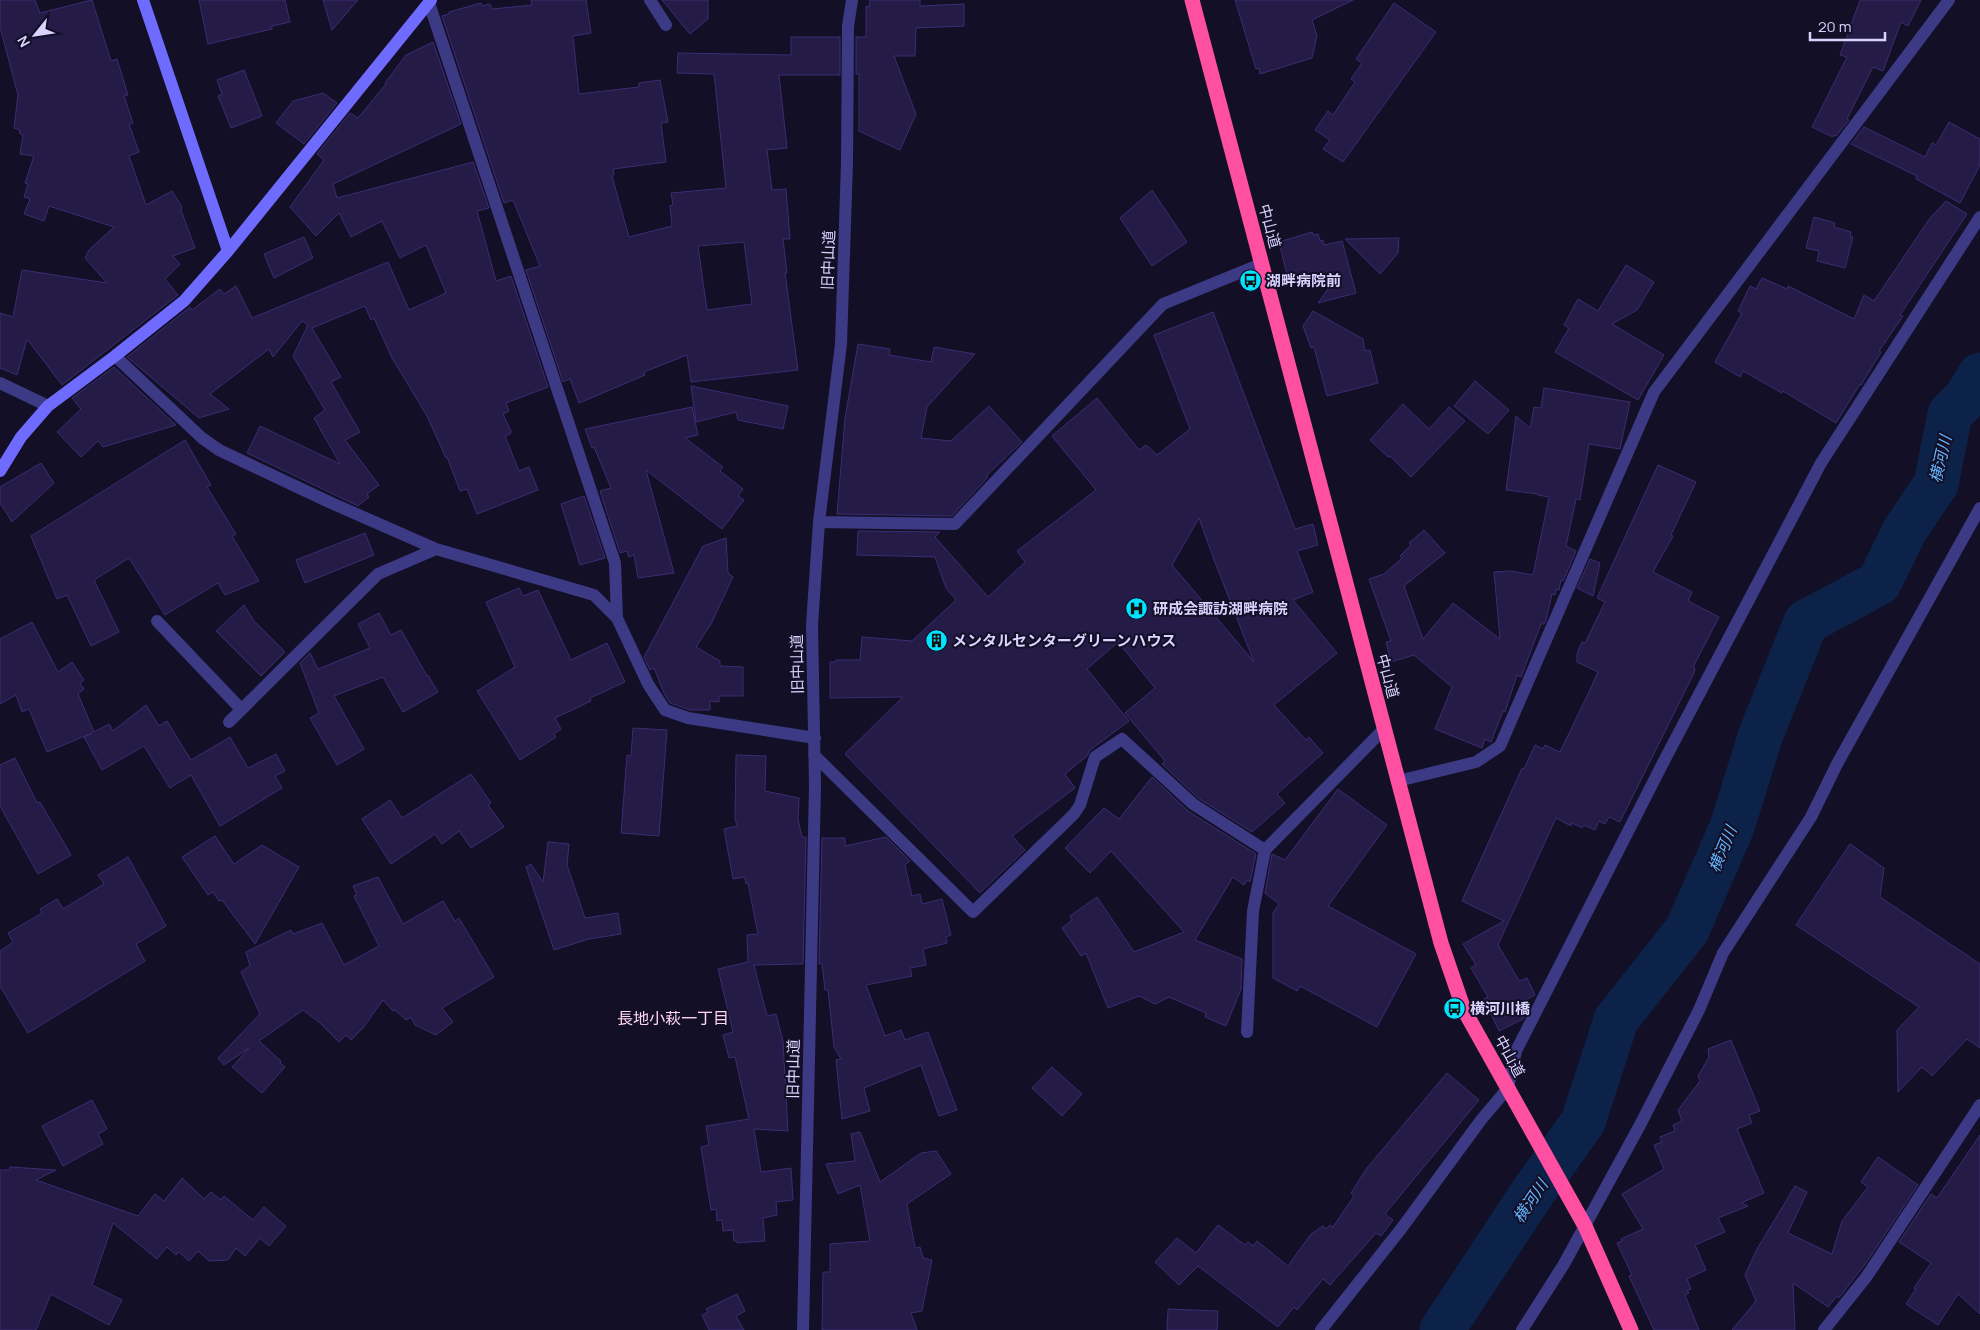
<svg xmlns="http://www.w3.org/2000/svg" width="1980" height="1330" viewBox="0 0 1980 1330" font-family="Manrope,'Noto Sans JP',sans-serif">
  <rect width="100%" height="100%" fill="#130f26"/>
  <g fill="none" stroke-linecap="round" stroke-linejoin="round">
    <!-- river -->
    <path stroke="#0c2248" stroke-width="45" d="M1442,1330L1533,1192L1583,1122L1616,1020L1687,930L1732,827L1761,734L1806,622L1879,583L1905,530L1936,484L1950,414L1966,398L1980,375"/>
  </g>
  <!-- building -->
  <path fill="#241b47" stroke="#3b2d73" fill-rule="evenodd" d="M0,0H35L40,13L92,0L111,61L117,59L128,95L124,96L133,123L129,124L139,152L129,156L146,205L172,191L182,207L181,210L195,248L173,256L180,264L165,279L178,295L62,385L27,339L17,375L0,368V313L13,317L22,270L107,283L85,258L89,250L114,227L49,206L44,221L24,214L30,199L24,197L28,184L25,183L34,156L20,154L23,135L19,133L20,130L14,128L18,95L0,27Z
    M199,0H285L290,22L272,26V29L208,44Z
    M323,0H358L332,30Z
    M531,0H586L591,33L573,36L579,94L639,87V83L660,80L668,122L661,123L666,162L613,169L614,174L612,176L629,237L672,226L670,206L673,205L671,193L726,188L714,74L677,73L678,53L791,55V37H840V75H779L787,148L767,150L772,190L786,189L790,239H783L787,273H785L798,370L691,382L687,355L644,372L645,375L631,381L579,403L570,379L563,382L526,270L540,266L513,200L504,203L442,16L449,14V12L481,3L482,6L490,4L492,9L532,5ZM744,242L752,304L707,310L698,246Z
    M662,0H708V19L690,34Z
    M870,0H920V6L964,4V26L916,28L915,56H894L916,114L900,150L859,131V74H856V37H866V6L869,7Z
    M1235,0H1353L1312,20L1317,36L1312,58L1260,74L1259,68L1256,69Z
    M1860,0H1921L1908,26L1901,22L1883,71L1873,67L1847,119L1849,120L1836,136L1834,135L1833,137L1812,127L1847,57L1840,55Z
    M1394,3L1436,32L1343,162L1323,149L1330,140L1315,130L1328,111L1333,115L1355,82L1351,79L1362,63L1356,59Z
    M433,42L461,124L333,184L337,198L473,162L489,208L477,211L496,281L511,276L548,387L506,403L509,411L503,414L511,431L510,434L505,436L519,471L529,467L538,490L477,514L467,489L460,491L447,457L446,458L427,416L392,358L374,318L371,320L365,306L312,328L341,377L331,382L360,432L345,440L379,485L367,494L369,497L358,506L247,453L260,426L340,464L314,418L325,410L293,356L308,325L302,321L273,357L269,349L210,394L229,409L199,418L127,357L190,307L192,310L220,289L224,294L236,286L252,318L388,262L409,310L446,293L426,245L400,258L382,221L351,237L339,213L316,236L290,207L324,160L317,154L350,113L358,118L386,84L385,83L406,55Z
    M244,70L262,116L231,128L218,96L222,94L217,80Z
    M323,93L337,103L304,144L276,123L293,101Z
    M1949,122L1980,139V165L1960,203L1916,179L1917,176L1851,144L1864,127L1925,157L1932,143L1936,145Z
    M1152,190L1187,242L1152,266L1120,218Z
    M1946,201L1967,214L1900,315L1903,316L1879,351L1881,352L1861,385L1860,384L1836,423L1783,391L1782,393L1743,371L1740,377L1715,362L1742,313L1738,311L1750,286L1756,289L1762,278L1787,289L1788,286L1854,319L1864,295L1874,301L1930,218Z
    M1814,217L1835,223L1834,227L1851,232L1850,237H1853L1845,268L1817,261L1819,251L1806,248Z
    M1312,232L1313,235L1318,234L1320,241L1323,240L1324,245L1342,241L1356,293L1318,303L1338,275L1306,282L1304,275L1288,279L1279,242Z
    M304,237L313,258L274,278L264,254Z
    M1399,238L1398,253L1380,274L1345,239Z
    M1626,265L1654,282L1637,310L1612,324L1664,355L1638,400L1555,352L1569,328L1564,325L1578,299L1598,311Z
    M1313,311L1363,339L1365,351L1370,350L1378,383L1327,396L1314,347L1311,348L1303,326Z
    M1213,312L1295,529L1313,524L1318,545L1297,551L1313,592L1293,600L1337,653L1274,705L1306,740L1309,737L1323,753L1277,794L1285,803L1252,832L1198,798L1162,764L1165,761L1125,713L1155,688L1118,642L1087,669L1129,721L1090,750L1087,756L1065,774L1075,788L1012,836L1025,850L980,893L845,754L903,697L830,698V662H836V660H860L862,637L912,641L956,600L946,588L935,557L857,555L858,531L940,532L935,537L988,597L1025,562L1017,551L1096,490L1052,436L1097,398L1139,450L1146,445L1157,455L1190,429L1154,335ZM1199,518L1213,557L1254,662L1172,565Z
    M858,344L890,349L889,355L931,362L934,347L975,354L927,407L921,438L951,441L989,406L1022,442L986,476L988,477L952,516L837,514L845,418Z
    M114,367L176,425L103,447L98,441L81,457L57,432L81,409L72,398Z
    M1475,381L1509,410L1488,434L1454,406Z
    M691,386L788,406L783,429L738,420L736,412L696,422Z
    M1544,388L1630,402L1620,449L1589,444L1580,500L1576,499L1566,546L1576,551L1563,581L1561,580L1559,590L1556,589L1555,595L1552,594L1546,620L1544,624H1541L1521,677L1517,675L1505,712L1503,711L1491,742L1485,739L1482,748L1435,729L1452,687L1414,655L1391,662L1386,642L1391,641L1369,579L1384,574L1402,558L1400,556L1411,545L1409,543L1424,530L1445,553L1404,586L1423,639L1453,603L1500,639L1494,572L1511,571L1533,575L1549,497L1538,495V494L1506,490L1516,416L1530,428L1534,407L1541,408Z
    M1403,404L1429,429L1449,407L1465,421L1411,477L1390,456L1388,457L1370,440Z
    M692,407L698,435L685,438L723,467L720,471L743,489L738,496L744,500L722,529L646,470L674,573L638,578L634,555L629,557L627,551L620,553L600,491L611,488L594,447L592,448L585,429Z
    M185,440L211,485L207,487L236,534L232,536L259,581L225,595L218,583L216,584L165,615L129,558L94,580L119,632L91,646L67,595L57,599L31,536Z
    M41,463L54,483L12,522L0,503V487Z
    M1658,465L1696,482L1671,535L1673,536L1653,572L1692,592L1688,601L1719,617L1693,667L1695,668L1694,673L1620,822L1609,817L1605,824L1599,821L1595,830L1584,825L1582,828L1572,823L1571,826L1556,818L1498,945L1519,981L1527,978L1535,995L1524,1001L1528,1010L1523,1019L1499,1031L1484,999L1488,997L1471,968L1476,965L1463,944L1504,921L1462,901L1522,768L1524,769L1535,745L1543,749L1545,745L1560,752L1587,696L1598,672L1577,662V654L1582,642L1585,643L1605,602L1597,598Z
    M584,496L605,558L580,565L561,504Z
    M365,533L374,555L305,583L296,560Z
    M726,538L728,573L733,577L711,624L696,647L720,661V666L743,667V696H719V702L710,701V710H690L670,703L664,693L654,668L650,670L644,657L703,546Z
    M1590,559L1600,563L1593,596L1577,588Z
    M519,588L523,596L538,590L571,660L607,643L625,682L590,698L591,701L555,718L561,729L554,734L556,737L520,760L477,691L515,667L486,602Z
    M244,605L254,621L285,652L261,676L216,631Z
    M379,613L391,635L401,630L427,676L428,675L438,692L403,712L383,677L334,696L364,749L337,765L310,718L319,713L300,663L310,653L318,669L370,648L358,624Z
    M32,622L58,672L72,662L84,680L80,683L84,689L78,694L94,732L109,724L113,731L146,705L159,726L167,721L191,760L230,737L248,768L276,754L285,771L275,776L282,788L220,826L191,775L170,788L144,746L102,770L84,737L92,733L47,752L29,709L22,712L16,695L0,704V639Z
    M633,728L667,730L659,836L621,833L627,755L631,756Z
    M736,755L766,756L765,791L799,798L798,819L802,837H806L803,964L754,965L767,1016L776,1014L783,1041L788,1131L754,1129L761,1172L791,1168L793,1200L776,1202L777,1215L763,1218L765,1241L737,1243V1241H734L733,1230L723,1231L722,1220L717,1221L716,1209L711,1210L701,1147L709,1145L706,1126L749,1119L735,1057L729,1058L723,1035L733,1032L718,969L748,962L747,935L758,934L748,883L746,884L745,877L733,879L724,829L737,826L735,818Z
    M15,758L37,803L40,802L71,855L38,874L0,806V765Z
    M471,774L491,803L488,805L504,827L471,848L459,831L442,844L435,834L391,864L362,819L390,800L402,818Z
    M1152,777L1188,811L1256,854L1250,882L1247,880L1244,885L1233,877L1195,940L1242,959L1241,989L1226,1026L1205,1017L1206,1013L1169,997L1155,1004L1139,996L1108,1008L1086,953L1081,956L1062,928L1072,920L1070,916L1097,897L1134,952L1184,932L1111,851L1090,873L1065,848L1104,808L1119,819Z
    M1338,789L1387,825L1328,906L1416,954L1377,1027L1300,986L1297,991L1273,978V913L1279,904L1265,893L1272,854L1285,860Z
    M215,836L234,864L262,845L299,867L255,944L222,900L219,901L213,892L208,895L182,857Z
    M886,837L910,861L905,865L912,896L920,894L922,904L942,899L951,935L946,937L947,943L923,949L926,965L910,968L912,976L866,985L885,1036L901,1030L905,1040L928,1032L957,1110L939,1116L921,1065L864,1088L870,1111L842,1119L836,1060L841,1059L834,1047L828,990H825L822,964H819L822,838H845V846Z
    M548,842L569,844L567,865L585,918L618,913L621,934L589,939L554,950L526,867L531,864L543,882Z
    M1850,844L1884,868L1880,897L1980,964V1048L1967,1039L1932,1076L1922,1067L1898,1092L1897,1030L1919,1007L1796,925Z
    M128,857L166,926L136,944L145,961L28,1033L0,986V951L13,942L8,933L42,913L40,909L57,899L63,909L104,884L98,875Z
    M378,877L403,924L443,901L455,921L459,918L494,977L442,1008L453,1022L436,1035L415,1025L411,1017L406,1020L395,1010L393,1011L383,1000L363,1028L351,1040L346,1035L339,1042L319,1022L303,1010L259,1041L281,1061L280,1063L285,1067L262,1093L232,1067L249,1048L224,1065L218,1058L260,1014L241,972L250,966L246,952L291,930L293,934L322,923L344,965L379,946L354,896L357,895L353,886Z
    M1731,1040L1760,1111L1749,1115L1752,1123L1737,1129L1764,1193L1741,1203L1748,1206L1718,1218L1725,1232L1695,1245L1706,1270L1687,1279L1691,1289L1687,1291L1689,1293L1685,1295L1699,1330H1654L1629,1276L1632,1275L1617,1243L1622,1241L1621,1239L1643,1229L1622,1194L1664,1169L1654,1145L1662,1142L1660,1137L1675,1131L1673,1125L1682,1121L1678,1110L1700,1081L1698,1076L1709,1057L1708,1049Z
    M1052,1067L1082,1094L1062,1116L1032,1088Z
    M1447,1073L1479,1100L1385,1214L1393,1220L1381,1236L1376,1233L1330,1285L1323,1279L1297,1310L1294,1307L1278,1327L1198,1266L1179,1285L1155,1262L1177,1238L1196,1253L1218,1225L1245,1245L1248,1242L1253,1246L1257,1241L1288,1266L1311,1234L1323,1226L1326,1229L1330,1225L1333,1227L1354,1196L1351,1193L1367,1168Z
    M92,1100L107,1129L98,1134L103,1144L63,1166L42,1126Z
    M860,1132L880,1182L921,1153L936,1151L951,1174L907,1204L915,1248L920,1247L923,1258L932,1260L922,1311L911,1313L917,1330H822L823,1272H830V1244L870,1241L860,1185L838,1194L826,1164L855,1161L851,1134Z
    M1980,1135V1314L1958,1294L1938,1325L1906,1304L1916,1289L1914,1288L1931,1263L1899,1242L1931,1194L1937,1198Z
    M1878,1157L1918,1185L1866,1263L1839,1298L1837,1296L1828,1307L1793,1283L1795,1330H1732L1756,1301L1745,1275L1757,1249L1795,1186L1807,1192L1788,1233L1832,1254L1842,1221L1868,1187L1861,1182Z
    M10,1167L56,1170L36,1180L138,1216L155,1194L164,1201L182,1178L204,1199L211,1192L221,1200L224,1196L253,1220L264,1207L286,1226L269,1246L260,1238L245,1256L236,1248L228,1260L209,1261L198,1251L189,1261L179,1252L176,1255L167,1247L157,1259L113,1223L92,1285L122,1300L109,1325L51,1294L36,1330H0V1170H10Z
    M737,1294L745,1311L736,1316L744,1330H709L702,1315L708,1312L706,1309Z
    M1168,1309L1218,1311L1217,1330H1167Z"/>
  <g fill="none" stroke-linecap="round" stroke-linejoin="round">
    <!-- street -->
    <path stroke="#3d3a85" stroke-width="12" d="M650,0L666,25
      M429,3L615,563L617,618
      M115,356L202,438L219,450L329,502L436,549L594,595L617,618L648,684L665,710L688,718L815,738
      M0,383L48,406
      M819,522L955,524L1163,304L1261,264
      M157,621L241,709
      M229,722L378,574L436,549
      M814,755L973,912L1074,814L1080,805L1095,757L1122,739L1193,804L1265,850L1384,729
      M1398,781L1476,762L1500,746L1654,392L1949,0
      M1247,1032L1253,911L1265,850
      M803,1330L815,786L812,625L819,522L841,344L847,163L848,26L852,0
      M1321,1330L1401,1229L1481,1120L1508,1088L1516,1051L1665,759L1821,463L1980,217
      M1522,1330L1564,1264L1640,1125L1699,1010L1723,953L1811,817L1837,764L1980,508
      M1824,1330L1867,1276L1980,1105"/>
    <!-- secondary -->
    <path stroke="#6f6bff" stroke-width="12" d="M143,0L228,251
      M0,471L21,437L48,406L115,356L184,301L228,251L431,0"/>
    <!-- highway -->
    <path stroke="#ff4fa3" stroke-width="15" d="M1192,0L1441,943L1464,1010L1585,1226L1631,1330"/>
  </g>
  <!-- icons -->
  <defs>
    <symbol id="bus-disc" viewBox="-11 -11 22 22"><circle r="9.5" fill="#00e5ff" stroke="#130f26"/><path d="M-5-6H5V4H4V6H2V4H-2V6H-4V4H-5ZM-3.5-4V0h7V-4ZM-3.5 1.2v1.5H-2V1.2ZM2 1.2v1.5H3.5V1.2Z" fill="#111"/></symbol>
    <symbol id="hospital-disc" viewBox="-11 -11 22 22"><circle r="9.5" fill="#00e5ff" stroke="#130f26"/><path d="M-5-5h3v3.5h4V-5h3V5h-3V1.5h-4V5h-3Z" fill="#111"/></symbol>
    <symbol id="building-disc" viewBox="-11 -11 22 22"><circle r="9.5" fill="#00e5ff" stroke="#130f26"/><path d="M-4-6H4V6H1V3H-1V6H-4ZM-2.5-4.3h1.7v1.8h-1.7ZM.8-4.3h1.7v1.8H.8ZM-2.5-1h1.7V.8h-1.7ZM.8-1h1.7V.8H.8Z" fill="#111"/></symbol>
  </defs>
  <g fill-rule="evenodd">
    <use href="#bus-disc" x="1238" y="268" width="25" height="25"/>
    <use href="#hospital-disc" x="1124" y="596" width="25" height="25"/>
    <use href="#building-disc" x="924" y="628" width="25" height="25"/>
    <use href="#bus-disc" x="1442" y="996" width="25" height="25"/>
  </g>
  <g text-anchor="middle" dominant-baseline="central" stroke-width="4" stroke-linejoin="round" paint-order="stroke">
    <!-- street labels -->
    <g font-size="15" fill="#d9d4ff" stroke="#130f26">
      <text transform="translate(1270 226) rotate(75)">中山道</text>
      <text transform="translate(828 260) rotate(-88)">旧中山道</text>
      <text transform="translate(797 664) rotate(-91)">旧中山道</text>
      <text transform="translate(1388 676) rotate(75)">中山道</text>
      <text transform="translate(1510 1056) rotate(61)">中山道</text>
      <text transform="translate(793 1069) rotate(-89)">旧中山道</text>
    </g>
    <!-- poi labels -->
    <g font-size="15" font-weight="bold" fill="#d9d4ff" stroke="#130f26" text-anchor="start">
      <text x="1266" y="280">湖畔病院前</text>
      <text x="1153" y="608">研成会諏訪湖畔病院</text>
      <text x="952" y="640">メンタルセンターグリーンハウス</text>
      <text x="1470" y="1008">横河川橋</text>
    </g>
    <!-- water labels -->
    <g font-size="16" font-style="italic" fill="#62b6ff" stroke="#130f26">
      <text transform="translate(1940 459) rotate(-77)">横河川</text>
      <text transform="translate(1722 849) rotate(-67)">横河川</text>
      <text transform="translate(1530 1201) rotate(-56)">横河川</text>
    </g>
    <!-- neighbourhood labels -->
    <g font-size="16" fill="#ffd6f0" stroke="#130f26">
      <text x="673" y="1018">長地小萩一丁目</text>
    </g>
  </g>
  <!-- north arrow -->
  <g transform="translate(35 35) rotate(240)" stroke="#130f26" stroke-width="4" paint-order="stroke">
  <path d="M0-4L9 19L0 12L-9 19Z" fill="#d9d4ff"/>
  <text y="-8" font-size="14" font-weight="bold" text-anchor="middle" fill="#d9d4ff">N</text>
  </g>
  <!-- scale -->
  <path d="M1810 32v8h75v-8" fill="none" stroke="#d9d4ff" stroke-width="2.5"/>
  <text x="1818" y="32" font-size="15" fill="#d9d4ff" stroke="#130f26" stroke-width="4" paint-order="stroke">20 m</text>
</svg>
